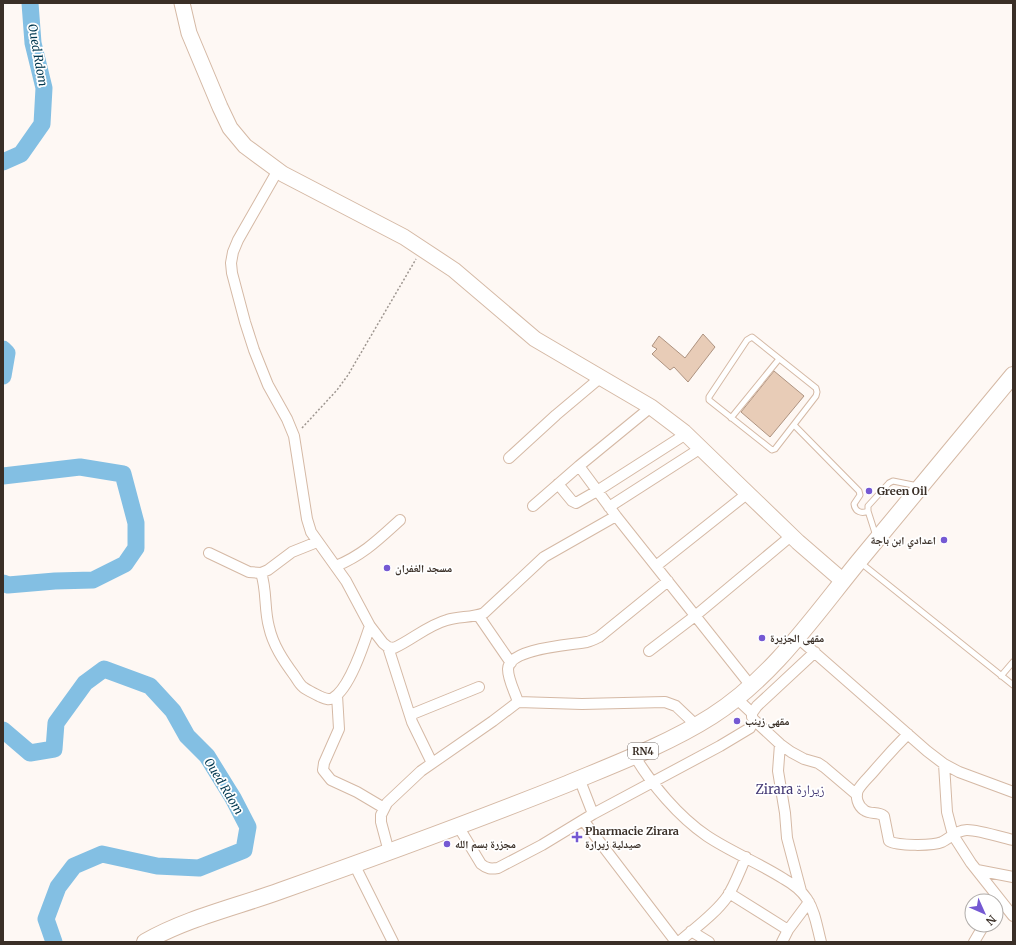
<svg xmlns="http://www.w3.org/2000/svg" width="1016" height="945" viewBox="0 0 1016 945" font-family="Merriweather,'Noto Naskh Arabic',serif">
  <rect width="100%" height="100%" fill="#fef8f4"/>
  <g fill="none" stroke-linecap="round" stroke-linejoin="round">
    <!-- river -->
    <path stroke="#83bfe3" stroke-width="17" d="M3,162L21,154L42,124L44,88L33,43L30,3
      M3,349L7,353L3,376
      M3,476L80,467L123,474L136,523V548L125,564L93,580L55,581L8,585L3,583
      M3,730L30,753L54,749L56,723L85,683L104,669L150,686L173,711L187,736L207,756L233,798L248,827L244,850L199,868L157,866L102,854L74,866L58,887L46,919L54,942"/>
  </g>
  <!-- building -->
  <path fill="#e8ccb7" stroke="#ae9380" d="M703,334L715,347L688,382L674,367L670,370L652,354L657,349L652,346L659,336L685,358Z
    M774,371L804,396L770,437L741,412Z"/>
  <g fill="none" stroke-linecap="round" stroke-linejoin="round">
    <defs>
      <path id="lane" d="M752,337L816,388L817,392L816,396L775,449L772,450L709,400V397L747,340Z
        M731,418L779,359
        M794,425L859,491L860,495L854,504C855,512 862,514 868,511
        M876,536L868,511V506L889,483L893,481L918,486
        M861,563L1013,685
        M1001,676L1013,662"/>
      <path id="street" d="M278,170L238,240L233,252L231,263L232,273L245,322L254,350L268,385L287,419L294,436L307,519L311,532L346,581L370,626L383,643L388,647L394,648C412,640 428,625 447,620C459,616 472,618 484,613L544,557L616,516L751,686
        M509,458L556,415L600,378
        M558,484L572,501L576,503L597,491L686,434
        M533,506L579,466
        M609,507L701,448
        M616,516L579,466L651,407
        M209,553L249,572L261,573L268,570L292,552L317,542
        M336,566C363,555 379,539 400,520
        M656,566L748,493
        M261,573C267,590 264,609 269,627C273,645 283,660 294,675C297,679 299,684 303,687C308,691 314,693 319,696C324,698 328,701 333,698C350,688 364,644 370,626
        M478,615L511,663
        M798,638L927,751L944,764L959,772L1013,792
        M388,647L412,722L432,763
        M649,651L695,616L791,536
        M337,695L339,729L324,763L323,770L331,780L357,792L384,808
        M736,698L752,713V717L754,720L780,744L791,752L804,759L818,763L824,767L857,795
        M518,702L582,704L665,702L676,706L696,725
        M752,713L757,706L815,652
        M410,715L479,687
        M908,734C896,746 885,758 874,771C869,777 862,783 858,790C855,797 858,806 864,810C870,815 878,811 884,816L889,841C897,846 933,846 942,842C950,838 957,830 967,830C978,830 1001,837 1013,840
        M780,744L778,771L785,813L787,838L801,891
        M634,755C651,784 679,817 707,836C731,852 759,863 784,879C793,884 801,890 807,899C815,911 817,927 821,942
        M944,764L947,812L953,835L971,863L1013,916
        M593,814L720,746L750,728L754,720
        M583,820L676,942
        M458,826L481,864C487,869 491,869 498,868L542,845L593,814L579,778
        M389,852L381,822V815L387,803L421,771L493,721L518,702C515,692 508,680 508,669C509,648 572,645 587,642C591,641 595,639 599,637L668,581
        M354,864L393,942
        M977,870L1013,877
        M729,893L788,930
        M691,931L709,942
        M679,942C695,928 715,914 727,897C735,885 740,870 746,857
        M782,942L788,930L809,902
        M974,942L984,925"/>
      <path id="secondary" d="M182,3L189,33L220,107L230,128L245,146L283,174L404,237L454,270L535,339L651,407L684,432L798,542L843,581"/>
      <path id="primary" d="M145,942C187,918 236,907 280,891C376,857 472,822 567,784C615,764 668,744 712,716C773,677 814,616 859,561C910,499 962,437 1013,375"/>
    </defs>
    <!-- lane casing -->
    <use href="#lane" stroke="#d5b9a5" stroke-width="7"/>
    <!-- street casing -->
    <use href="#street" stroke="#d5b9a5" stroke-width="12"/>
    <!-- secondary casing -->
    <use href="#secondary" stroke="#d5b9a5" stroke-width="17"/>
    <!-- primary casing -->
    <use href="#primary" stroke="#d5b9a5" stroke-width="18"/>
    <!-- path -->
    <path stroke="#9e9690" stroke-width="1.5" stroke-dasharray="2 2" stroke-linecap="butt" d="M302,428L337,390L348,375L416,259"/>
    <!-- lane -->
    <use href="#lane" stroke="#fff" stroke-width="5"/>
    <!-- street -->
    <use href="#street" stroke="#fff" stroke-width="10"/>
    <!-- secondary -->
    <use href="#secondary" stroke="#fff" stroke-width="15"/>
    <!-- primary -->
    <use href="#primary" stroke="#fff" stroke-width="16"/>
  </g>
  <!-- markers -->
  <g fill="#7559d3" stroke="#fff" stroke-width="1.5">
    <circle cx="869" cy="491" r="4"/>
    <circle cx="944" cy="540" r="4"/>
    <circle cx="387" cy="568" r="4"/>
    <circle cx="762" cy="638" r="4"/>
    <circle cx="737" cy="721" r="4"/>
    <path d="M575 831h4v4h4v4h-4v4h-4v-4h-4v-4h4z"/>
    <circle cx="447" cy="844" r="4"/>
  </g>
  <g text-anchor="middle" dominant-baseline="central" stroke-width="3.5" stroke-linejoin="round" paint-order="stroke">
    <!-- shield labels -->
    <rect fill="#fff" stroke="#756d68" stroke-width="1" x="628" y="743" width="30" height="16" rx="3"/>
    <g font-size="10" font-weight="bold" fill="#3a2f27">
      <text x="643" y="751">RN4</text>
    </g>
    <!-- poi labels -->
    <g font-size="11" font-weight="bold" fill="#3a2f27" stroke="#fff" text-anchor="start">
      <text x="877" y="491">Green Oil</text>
      <text x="936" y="540" text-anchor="end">اعدادي ابن باجة</text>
      <text x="395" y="568">مسجد الغفران</text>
      <text x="770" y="638">مقهى الجزيرة</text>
      <text x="745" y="721">مقهى زينب</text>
      <text x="585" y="831">Pharmacie Zirara<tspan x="585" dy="13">صيدلية زيرارة</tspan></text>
      <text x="455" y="844">مجزرة بسم الله</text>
    </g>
    <!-- water labels -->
    <g font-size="12" font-style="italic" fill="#023850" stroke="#fff">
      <text transform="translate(38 55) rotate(80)">Oued Rdom</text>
      <text transform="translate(224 786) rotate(59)">Oued Rdom</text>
    </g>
    <!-- quarter labels -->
    <g font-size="13" fill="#433874" stroke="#fff">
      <text x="790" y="789">Zirara زيرارة</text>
    </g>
  </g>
  <!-- border -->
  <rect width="1016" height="945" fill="none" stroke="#3a2f27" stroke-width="8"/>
  <!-- north arrow -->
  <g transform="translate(984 913) rotate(135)"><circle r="19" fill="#ffffff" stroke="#b0aca9"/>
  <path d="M0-3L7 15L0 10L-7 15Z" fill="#7559d3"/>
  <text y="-6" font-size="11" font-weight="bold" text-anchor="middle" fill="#3a2f27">N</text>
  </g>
</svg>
